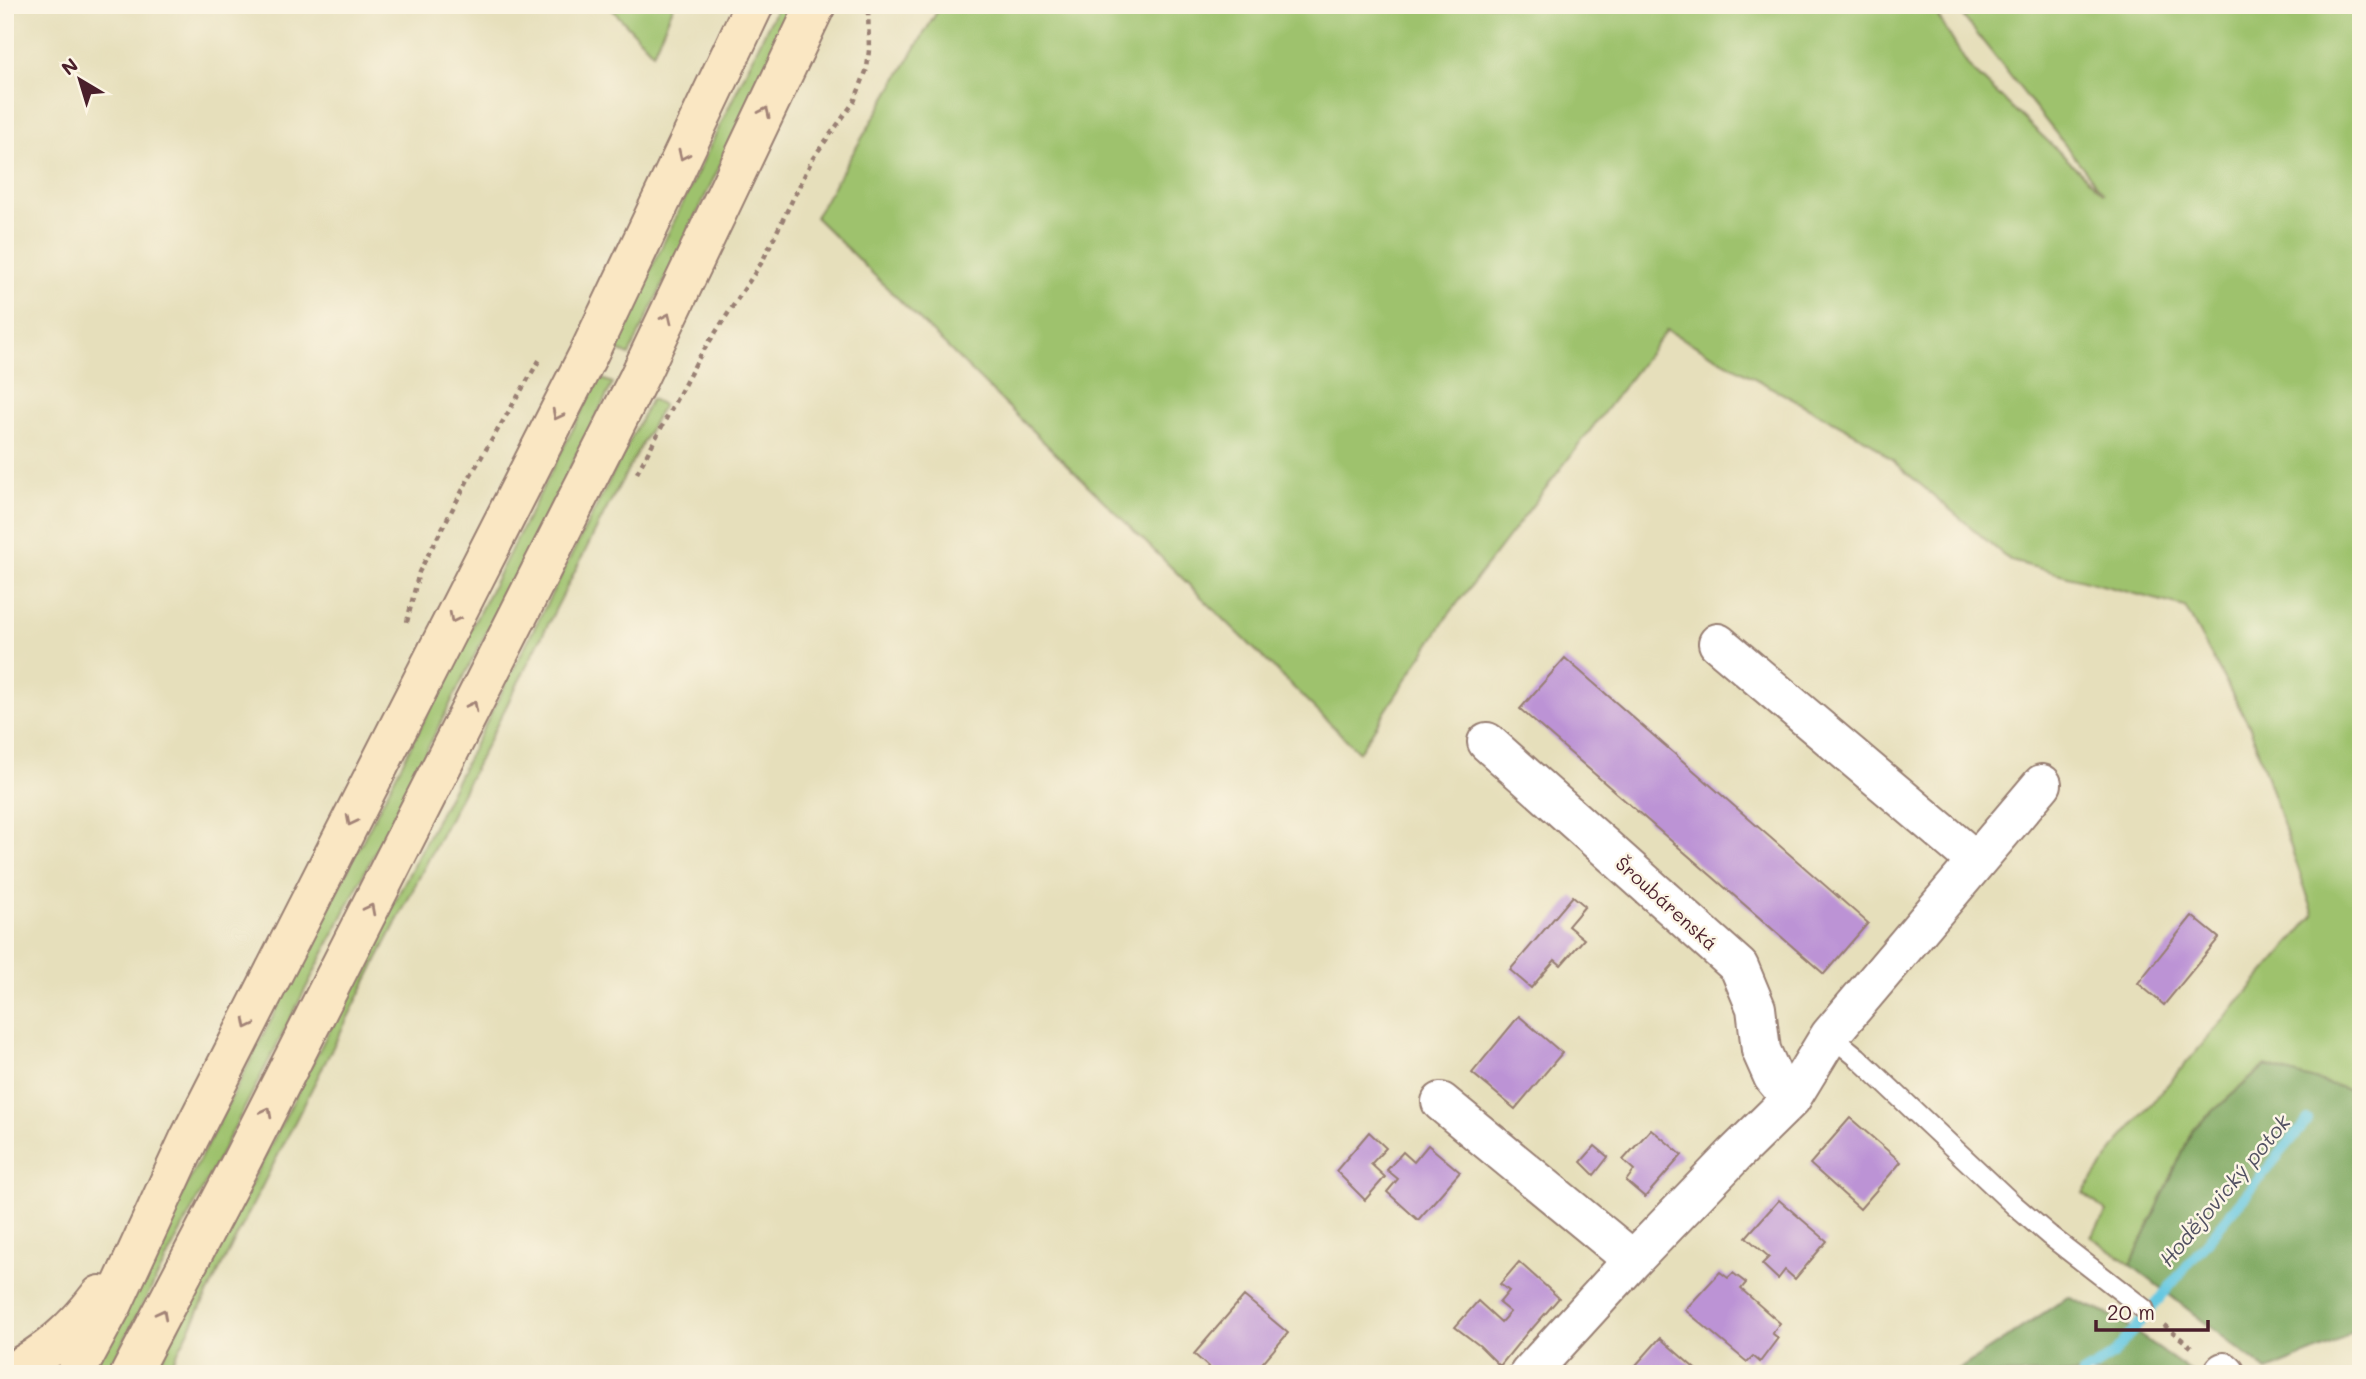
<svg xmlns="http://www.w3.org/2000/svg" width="2366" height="1379" viewBox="0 0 2366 1379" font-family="Mali,sans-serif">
  <rect width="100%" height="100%" fill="#fcf5e5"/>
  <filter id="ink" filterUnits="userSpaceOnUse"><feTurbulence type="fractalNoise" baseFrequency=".0143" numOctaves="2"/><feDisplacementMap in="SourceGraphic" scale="14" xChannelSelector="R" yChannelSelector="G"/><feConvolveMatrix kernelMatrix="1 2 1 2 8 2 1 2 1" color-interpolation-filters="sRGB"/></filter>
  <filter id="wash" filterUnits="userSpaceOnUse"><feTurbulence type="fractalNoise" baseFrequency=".00686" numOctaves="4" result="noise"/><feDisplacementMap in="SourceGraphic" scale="28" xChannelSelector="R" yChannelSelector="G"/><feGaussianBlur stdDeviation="1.57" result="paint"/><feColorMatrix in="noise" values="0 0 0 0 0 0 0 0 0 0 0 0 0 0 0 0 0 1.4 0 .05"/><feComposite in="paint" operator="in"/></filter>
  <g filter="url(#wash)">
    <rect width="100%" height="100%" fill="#e6dfbb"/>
    <!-- green -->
    <path fill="#9ec26d" stroke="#74704c" stroke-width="2" d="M608,5H674L653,53Z
      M778,5H797L629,355L613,348Z
      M941,5H1931L1969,67L2104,194L1954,5H2361V1093L2264,1066L2193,1129L2131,1265L2091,1237L2107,1212L2083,1193L2125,1134L2314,915L2250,727L2185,607L2011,561L1869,441L1667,330L1447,617L1359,752L815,217Z
      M599,378L613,383L274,1051L107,1374H90Z
      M651,399L663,405L605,512L185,1338L166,1374H154Z"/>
    <!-- forest -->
    <path fill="#7ea860" stroke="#646446" stroke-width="2" d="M2265,1066L2361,1093V1325L2334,1344L2267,1371L2131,1265L2193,1129Z
      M2068,1297L2114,1317L2194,1374H1952Z"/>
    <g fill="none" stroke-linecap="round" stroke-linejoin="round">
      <!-- stream -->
      <path stroke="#63c7e1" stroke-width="10" d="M2083,1374L2112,1356L2308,1120"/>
    </g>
    <g id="blocks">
      <!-- building -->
      <path fill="#bc93d5" d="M1565,658L1868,923L1824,974L1520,709Z
        M1573,896L1585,906L1568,926L1584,939L1561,965L1555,960L1531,988L1510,970Z
        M2192,916L2219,938L2164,1005L2138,983Z
        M1519,1016L1562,1053L1515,1109L1472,1073Z
        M1850,1118L1901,1162L1860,1209L1810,1164Z
        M1651,1129L1682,1155L1645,1197L1626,1181L1634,1170L1623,1160Z
        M1369,1132L1386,1148L1371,1164L1385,1177L1365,1200L1336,1171Z
        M1428,1145L1460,1172L1418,1220L1387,1192L1398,1179L1387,1170L1403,1152L1414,1162Z
        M1595,1146L1608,1157L1594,1175L1581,1162Z
        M1779,1200L1827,1241L1795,1279L1785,1270L1778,1279L1762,1264L1769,1257L1746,1237Z
        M1519,1262L1559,1298L1531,1330L1530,1329L1500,1366L1480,1346L1455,1327L1478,1301L1501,1322L1510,1312L1499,1303L1509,1291L1500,1284Z
        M1720,1272L1728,1278L1733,1273L1746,1283L1741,1289L1780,1323L1772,1333L1778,1338L1760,1362L1753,1356L1747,1362L1685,1310Z
        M1244,1296L1288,1333L1253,1374H1216L1194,1354Z
        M1660,1338L1701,1374H1628Z"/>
    </g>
  </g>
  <g filter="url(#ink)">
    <use href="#blocks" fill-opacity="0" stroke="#987f73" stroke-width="2"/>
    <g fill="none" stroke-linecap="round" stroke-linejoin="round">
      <defs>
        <path id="service" d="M1830,1035L1857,1057L2014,1205L2050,1236L2144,1309"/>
        <path id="minor" d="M1718,643L1976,861
          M1487,742L1739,967L1756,1008L1761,1050L1773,1077L1791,1099
          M1441,1102L1633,1260
          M2224,1372L2226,1374
          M1529,1374L1633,1260L1734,1155L1791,1099L1830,1035L2042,784"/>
        <path id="secondary" d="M7,1374C47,1353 73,1331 100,1295
          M75,1374L113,1304L189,1139L588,355L754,5
          M130,1374L241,1162L638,379L816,5"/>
      </defs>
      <!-- service casing -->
      <use href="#service" stroke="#987f73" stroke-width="23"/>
      <!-- minor casing -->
      <use href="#minor" stroke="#987f73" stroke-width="42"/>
      <!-- secondary casing -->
      <use href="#secondary" stroke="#987f73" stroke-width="42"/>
      <!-- path -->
      <path stroke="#987f73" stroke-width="4.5" stroke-dasharray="5 5" stroke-linecap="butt" d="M637,473L698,359L762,262L813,158L854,102L867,69L869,50L868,5
        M407,622L419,572L469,478L540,359
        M2164,1325L2195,1350"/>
      <!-- service -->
      <use href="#service" stroke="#fff" stroke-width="19"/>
      <!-- minor -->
      <use href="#minor" stroke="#fff" stroke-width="38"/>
      <!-- secondary -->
      <use href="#secondary" stroke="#fae7c3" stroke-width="38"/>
    </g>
    <!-- one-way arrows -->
    <defs><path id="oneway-chevron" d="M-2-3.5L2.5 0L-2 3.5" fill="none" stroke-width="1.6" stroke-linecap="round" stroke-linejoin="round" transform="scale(1.75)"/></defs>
    <g stroke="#a28377">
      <use href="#oneway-chevron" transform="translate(765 112) rotate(-65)"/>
      <use href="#oneway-chevron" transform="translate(683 155) rotate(115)"/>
      <use href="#oneway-chevron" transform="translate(667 318) rotate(-65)"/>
      <use href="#oneway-chevron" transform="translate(557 415) rotate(117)"/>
      <use href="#oneway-chevron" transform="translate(454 618) rotate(117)"/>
      <use href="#oneway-chevron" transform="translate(473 706) rotate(-63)"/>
      <use href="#oneway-chevron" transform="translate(351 821) rotate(117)"/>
      <use href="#oneway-chevron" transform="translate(370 909) rotate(-63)"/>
      <use href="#oneway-chevron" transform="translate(248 1024) rotate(117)"/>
      <use href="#oneway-chevron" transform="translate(267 1112) rotate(-63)"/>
      <use href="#oneway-chevron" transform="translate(162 1314) rotate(-62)"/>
    </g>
  </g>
  <g text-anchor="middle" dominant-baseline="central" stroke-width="5" stroke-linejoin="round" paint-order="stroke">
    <!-- street labels -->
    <g font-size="19" fill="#4a1f2b" stroke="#fcf5e5">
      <text transform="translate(1667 903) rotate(42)">Šroubárenská</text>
    </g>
    <!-- water labels -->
    <g font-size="21" font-style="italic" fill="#525162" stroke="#fcf5e5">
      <text transform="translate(2224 1190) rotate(-50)">Hodějovický potok</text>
    </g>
  </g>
  <!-- margin -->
  <rect width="2366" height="1379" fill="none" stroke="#fcf5e5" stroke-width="28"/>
  <!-- north arrow -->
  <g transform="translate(80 80) rotate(322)" stroke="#fcf5e5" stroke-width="5" paint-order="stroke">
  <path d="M0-5L12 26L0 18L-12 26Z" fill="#4a1f2b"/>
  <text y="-10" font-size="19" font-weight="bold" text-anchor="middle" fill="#4a1f2b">N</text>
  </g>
  <!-- scale -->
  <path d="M2096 1320v10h112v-10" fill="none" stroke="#4a1f2b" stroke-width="3.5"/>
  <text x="2107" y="1320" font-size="21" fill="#4a1f2b" stroke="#fcf5e5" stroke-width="5" paint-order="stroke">20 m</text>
</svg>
